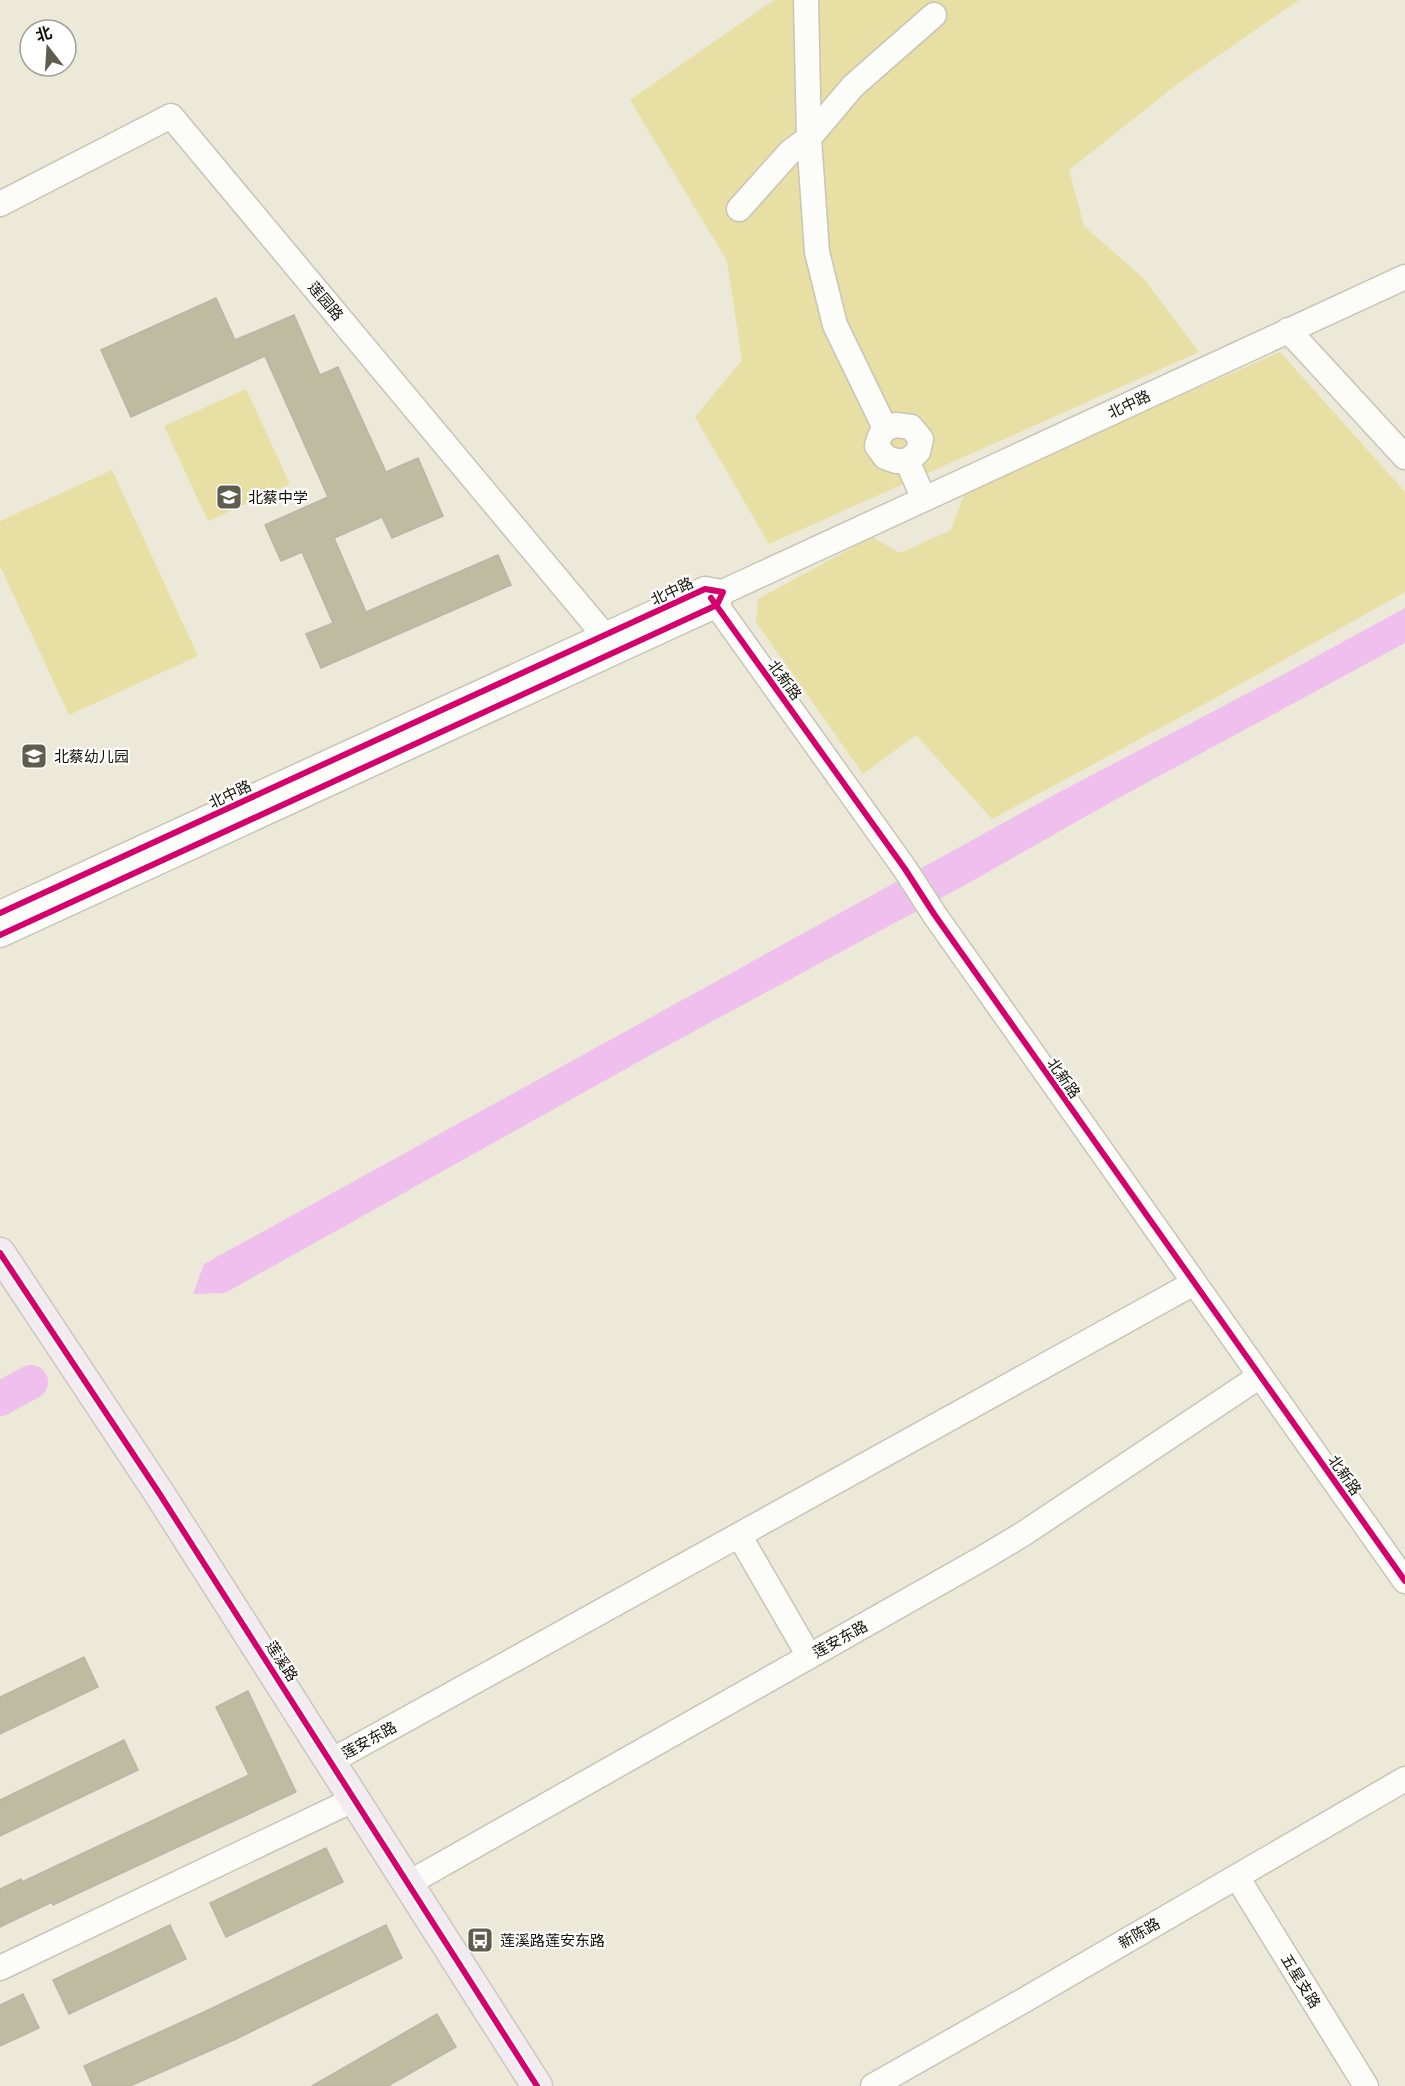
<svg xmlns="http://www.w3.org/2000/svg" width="1405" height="2086" viewBox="0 0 1405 2086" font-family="'Archivo Narrow','Noto Sans SC',sans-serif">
  <rect width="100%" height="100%" fill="#ece9d8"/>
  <!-- green -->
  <path fill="#e8dfa4" d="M774,0H1299L1180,82L1069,170L1084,226L1144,279L1199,352L769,544L695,417L742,360L727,261L630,100Z
    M1280,352L1405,492V592L1210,701L992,819L916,735L863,774L756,622L758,599L872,537L900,553L951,530L966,489Z
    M246,389L290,484L208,521L164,426Z
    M112,470L198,656L69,715L0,566V521Z"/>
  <!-- water -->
  <path fill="#efbfee" d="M1405,608V643L1113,801L965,885L663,1048L225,1293L193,1294L204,1264L1052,796L1288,672Z
    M3,1380L28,1383L20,1403L0,1414V1382Z"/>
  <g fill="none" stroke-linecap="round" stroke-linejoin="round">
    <!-- river -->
    <path stroke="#efbfee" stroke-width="34" d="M0,1399L31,1382"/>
  </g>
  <!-- building -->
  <path fill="#bfbba0" stroke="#b8b6a9" stroke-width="1.5" d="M216,298L235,340L294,315L320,375L338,367L386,472L418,458L443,516L392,538L382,517L334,538L366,612L498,555L511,585L321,668L306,634L333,623L302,552L281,561L265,525L328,497L265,356L131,417L101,350Z
    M84,1657L98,1687L0,1734V1697Z
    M248,1691L296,1792L53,1905L52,1902L0,1927V1889L21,1879L22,1882L249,1775L216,1707Z
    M124,1740L138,1770L0,1836V1800Z
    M326,1848L343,1882L226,1937L210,1903Z
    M170,1925L186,1959L69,2014L53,1980Z
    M386,1925L402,1958L234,2040L130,2086H93L84,2066L202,2013Z
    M23,1994L39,2028L0,2046V2005Z
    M437,2014L456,2047L388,2086H312Z"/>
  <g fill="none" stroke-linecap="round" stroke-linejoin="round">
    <defs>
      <path id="minor" d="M806,0L809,138L817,252L835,325L885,428
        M0,204L171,116L604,635
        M739,209L790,152L809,138L853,86L934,15
        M1288,330L1405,457
        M896,425L911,427L921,439L918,452L907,461H896L885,457L877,446C880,433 883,428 896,425Z
        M907,461L924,499
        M705,589L905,869L934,914L1405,1581
        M0,913L705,589L723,592L1405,277
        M0,935L717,605L723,592
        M739,1535L809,1656
        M331,1761L1194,1283
        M1237,1877L1366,2086
        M409,1883L983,1558L1023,1534L1260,1376
        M0,1968L355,1799
        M873,2086L1021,2002L1405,1779"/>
      <path id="major" d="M0,1253L159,1493L537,2086"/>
    </defs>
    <!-- minor casing -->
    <use href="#minor" stroke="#c7c5b7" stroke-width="27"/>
    <!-- major casing -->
    <use href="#major" stroke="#c9c8bf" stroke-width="33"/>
    <!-- minor -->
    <use href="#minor" stroke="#fcfcf9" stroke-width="24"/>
    <!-- major -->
    <use href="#major" stroke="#f2ebef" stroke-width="30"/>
    <defs>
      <path id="cycleway" d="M711,598L905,869L934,914L1405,1581
        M0,913L705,589L723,592L717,605L0,935
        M0,1253L159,1493L537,2086"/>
    </defs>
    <!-- cycleway casing -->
    <use href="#cycleway" stroke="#fff" stroke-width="10"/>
    <!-- cycleway -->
    <use href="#cycleway" stroke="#d6006c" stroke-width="6"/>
  </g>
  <!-- icons -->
  <defs>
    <symbol id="school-square" viewBox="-11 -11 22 22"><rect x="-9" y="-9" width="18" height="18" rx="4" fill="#5f5d50" stroke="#fff"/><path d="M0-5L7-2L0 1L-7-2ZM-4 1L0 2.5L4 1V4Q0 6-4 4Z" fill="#fff"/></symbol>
    <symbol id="bus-square" viewBox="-11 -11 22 22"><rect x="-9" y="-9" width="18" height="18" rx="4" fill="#5f5d50" stroke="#fff"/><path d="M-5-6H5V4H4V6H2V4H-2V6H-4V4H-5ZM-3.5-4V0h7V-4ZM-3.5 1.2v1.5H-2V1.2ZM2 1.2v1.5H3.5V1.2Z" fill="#fff"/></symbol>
  </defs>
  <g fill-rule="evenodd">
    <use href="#school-square" x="214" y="482" width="30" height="30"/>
    <use href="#school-square" x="19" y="741" width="30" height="30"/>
    <use href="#bus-square" x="465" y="1925" width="30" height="30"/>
  </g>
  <g text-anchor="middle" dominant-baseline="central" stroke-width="4.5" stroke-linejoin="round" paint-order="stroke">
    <!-- street labels -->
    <g font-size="15" fill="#131207" stroke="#fff">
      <text transform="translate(326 301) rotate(50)">莲园路</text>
      <text transform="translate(1129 404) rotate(-25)">北中路</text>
      <text transform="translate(672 591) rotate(-25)">北中路</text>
      <text transform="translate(785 680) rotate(54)">北新路</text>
      <text transform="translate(230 794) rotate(-25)">北中路</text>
      <text transform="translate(1064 1078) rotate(55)">北新路</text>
      <text transform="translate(1345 1475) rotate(55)">北新路</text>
      <text transform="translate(840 1639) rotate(-29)">莲安东路</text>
      <text transform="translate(282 1661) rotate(57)">莲溪路</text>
      <text transform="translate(369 1740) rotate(-29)">莲安东路</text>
      <text transform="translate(1139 1933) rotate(-30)">新陈路</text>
      <text transform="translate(1301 1981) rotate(58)">五星支路</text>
    </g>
    <!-- poi labels -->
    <g font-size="15" fill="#131207" stroke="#fff" text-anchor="start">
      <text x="248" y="497">北蔡中学</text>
      <text x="54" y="756">北蔡幼儿园</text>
      <text x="500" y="1940">莲溪路莲安东路</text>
    </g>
  </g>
  <!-- north arrow -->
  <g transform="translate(48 48) rotate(343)"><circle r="28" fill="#ffffff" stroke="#a1a09c" stroke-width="1.5"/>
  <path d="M0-4.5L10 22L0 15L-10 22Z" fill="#5f5d50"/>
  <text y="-9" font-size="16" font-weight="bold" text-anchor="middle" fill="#131207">北</text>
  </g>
</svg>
